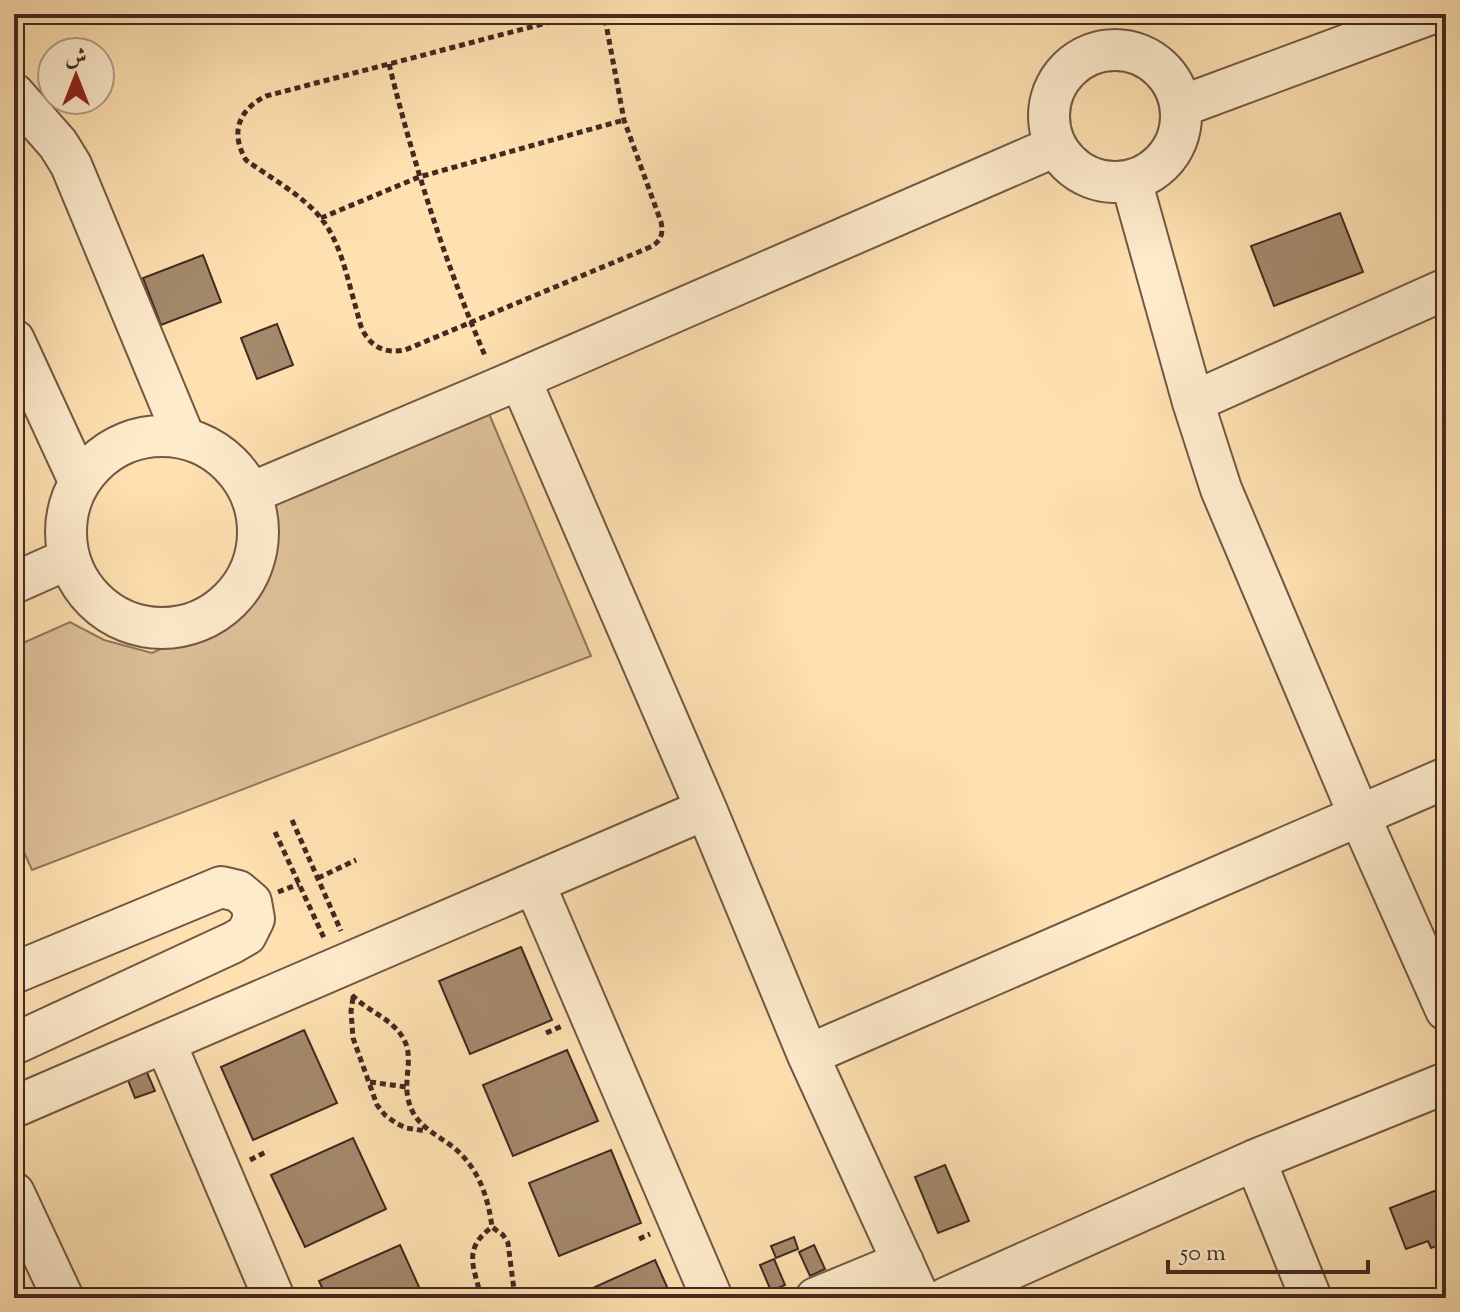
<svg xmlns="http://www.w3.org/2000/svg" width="1460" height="1312" viewBox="0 0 1460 1312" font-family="'Sorts Mill Goudy',Amiri,serif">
  <rect width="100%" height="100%" fill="#fee0b1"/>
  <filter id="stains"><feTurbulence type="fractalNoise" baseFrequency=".0025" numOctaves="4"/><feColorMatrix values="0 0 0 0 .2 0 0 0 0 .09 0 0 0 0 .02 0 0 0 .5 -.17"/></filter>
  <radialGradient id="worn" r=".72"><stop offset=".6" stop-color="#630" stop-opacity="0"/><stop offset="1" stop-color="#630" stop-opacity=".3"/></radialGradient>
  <!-- green -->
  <path fill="#dec199" stroke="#90765d" stroke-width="2" d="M487,409L591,656L32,870L14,830V647L70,622L104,640L152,653L203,630L245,593L260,552L259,503Z"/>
  <!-- building -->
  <path fill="#a4896c" stroke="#422a21" stroke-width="2" d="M1340,213L1363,272L1274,306L1251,246Z
    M203,255L221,302L161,325L143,278Z
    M277,324L293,365L257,379L241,338Z
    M521,947L552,1020L470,1054L439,981Z
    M304,1030L337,1103L253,1140L221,1067Z
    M567,1050L598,1121L513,1156L483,1085Z
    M145,1068L155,1091L135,1098L126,1075Z
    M353,1138L386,1209L305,1247L271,1175Z
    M611,1150L641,1223L559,1256L529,1183Z
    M945,1165L969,1221L938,1233L915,1177Z
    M1442,1188L1446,1199V1233L1441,1235L1444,1243L1431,1248L1428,1241L1406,1249L1390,1208Z
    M794,1237L798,1249L776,1258L771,1246Z
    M400,1245L424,1298H327L319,1281Z
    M814,1245L825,1269L810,1276L799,1252Z
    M774,1259L785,1285L771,1291L760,1265Z
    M655,1260L672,1298H576L575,1296Z"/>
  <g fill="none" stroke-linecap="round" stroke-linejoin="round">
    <defs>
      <path id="minor" d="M1049 116a66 66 0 1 1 132 0a66 66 0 1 1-132 0Z
        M14,94L58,144L71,165L184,437
        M1182,106L1430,14
        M1131,180L1193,402L1221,489L1359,815L1446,1010
        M14,340L79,481
        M520,379L706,809L808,1055L919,1298
        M1193,402L1446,289
        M66 532a96 96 0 1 1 192 0a96 96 0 1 1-192 0Z
        M251,493L499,388L1056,146
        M14,583L68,559
        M534,883L712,1298
        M14,973L221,887L238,891L251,902L254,919L246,935L232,943L14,1044
        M165,1042L274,1298
        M808,1055L1446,778
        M14,1107L706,809
        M1255,1160L1311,1298
        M14,1193L63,1298
        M816,1298L903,1262
        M946,1298L1255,1160L1446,1083"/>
    </defs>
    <!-- minor casing -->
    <use href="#minor" stroke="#715845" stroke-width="44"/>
    <!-- path -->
    <path stroke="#422a21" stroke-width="5" stroke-dasharray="6 4" stroke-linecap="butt" d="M581,14L266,96C238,110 230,133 246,160C269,177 302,195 320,217C341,242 347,278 356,308C359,318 360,329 367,337C376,350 390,353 405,350L648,248C660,243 664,235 661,222L624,120L606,24L599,16L593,14
      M389,64C414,165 445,263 486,358
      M321,218L419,177L624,120
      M292,820L341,931
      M275,832L324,938
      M318,878L356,860
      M278,892L299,884
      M352,995C369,1013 396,1019 406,1044C414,1067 398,1088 415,1116C425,1130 440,1137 453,1147C478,1167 488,1196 492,1227
      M353,998L351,1011L353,1038L377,1105L385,1115L396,1123L406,1128L426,1131
      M546,1033L562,1026
      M370,1082L406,1087
      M250,1160L268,1151
      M639,1239L650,1234
      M481,1298C475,1268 461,1250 492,1227L503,1235L508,1243L515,1298
      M491,1298L514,1291"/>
    <!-- minor -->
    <use href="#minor" stroke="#feebcc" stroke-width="40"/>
  </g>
  <!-- margin -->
  <rect width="1460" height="1312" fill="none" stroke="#fee0b1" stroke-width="48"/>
  <rect x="16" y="16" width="1428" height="1280" fill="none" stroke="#422a21" stroke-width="4"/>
  <rect x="24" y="24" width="1412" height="1264" fill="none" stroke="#422a21" stroke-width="2"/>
  <!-- north arrow -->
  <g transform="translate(76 76)"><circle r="38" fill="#feebcc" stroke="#b39e88" stroke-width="2"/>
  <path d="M0-6L14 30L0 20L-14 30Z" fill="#8f2418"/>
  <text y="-12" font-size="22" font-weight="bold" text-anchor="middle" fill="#422a21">ش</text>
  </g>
  <!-- scale -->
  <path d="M1168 1260v12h200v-12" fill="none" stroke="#422a21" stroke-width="4"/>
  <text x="1180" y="1260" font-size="24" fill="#422a21" stroke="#feebcc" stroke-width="6" paint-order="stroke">50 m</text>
  <rect width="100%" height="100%" filter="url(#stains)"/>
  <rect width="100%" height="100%" fill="url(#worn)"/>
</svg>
